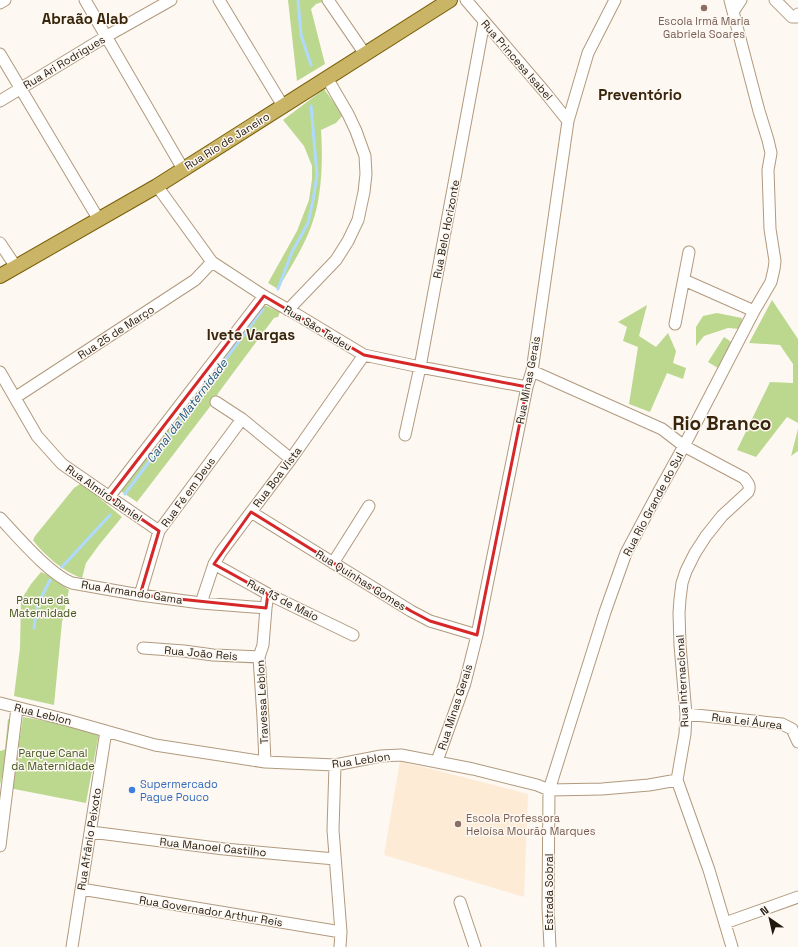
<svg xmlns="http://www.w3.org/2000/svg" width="798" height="947" viewBox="0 0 798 947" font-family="'Space Grotesk',sans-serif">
  <rect width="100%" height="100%" fill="#fdf8f2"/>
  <!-- built -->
  <path fill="#fdebd5" d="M400,761L528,794L524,897L384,855Z"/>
  <!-- green -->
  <path fill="#bcd88f" d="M288,0H329L316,4L311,9L325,64L297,81Z
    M324,89L343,115L336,123L321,130C323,159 322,197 312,224C304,247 290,268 278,289L268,283L297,231L309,200L312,179V166L304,146L283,120Z
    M772,300L798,339V423L787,417L756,457L737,450L770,382L793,383V364L780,345L749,343Z
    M264,305L280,312L278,317L274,318L219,392L212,404L137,502L122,492V488L261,306Z
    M647,305L639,336L656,347L668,333L676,351L673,363L686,368L683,379L667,373L650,412L629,404L638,347L623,341L627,327L618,322Z
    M717,313L742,318L741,329L728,328L704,336L696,346V327L703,316Z
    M724,337L733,343L718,368L708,362Z
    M798,429V451L791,456Z
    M80,484L85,486L122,517L99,545L86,563L82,578C65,573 43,554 33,540L35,536L74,488Z
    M41,572L48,575L69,590L62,622L54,705L14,696L20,648L21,600L31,584Z
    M23,717L63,724L99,733L86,803L9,788L18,749Z
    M8,719L11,720L8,751L0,785V751L4,750L5,749Z"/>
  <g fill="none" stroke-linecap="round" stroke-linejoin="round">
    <!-- stream -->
    <path stroke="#afdafd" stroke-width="3" d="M298,0L301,35L311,65
      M278,289L292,252L308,223L313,200L317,175L311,106
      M125,494L263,309
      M62,567L110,515
      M34,628L37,606L50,580"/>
    <defs>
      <path id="minor" d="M85,0L183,169
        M219,0L283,106
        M328,0L365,54
        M466,0L544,91L568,121
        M775,0L792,17H796L798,14
        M0,3L5,0
        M733,12L741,0
        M0,54L99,220
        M0,101L107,36L171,0
        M157,186L212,262L264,296L296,314L364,355L420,367L527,387
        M0,243L16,267
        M684,280L754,311
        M288,310L336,260L348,241L358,220L364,192L366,174L365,156L356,131L348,114L327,78
        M675,324L689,252
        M532,371L662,429L684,446L744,478C748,483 751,486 748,492L722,516L706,536L695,553L686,571L682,583L680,599L679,613L680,645L686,714L685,734L677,780L709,870L732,947
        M0,372L37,436L62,464L159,531
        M16,397L195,280L212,262
        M216,402L242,419L291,459
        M405,435L420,367L484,22
        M109,497L264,296
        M251,512L411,611L430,621L477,635
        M0,518C18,537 49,574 72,583L140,595L201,603L266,608
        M333,563L369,506
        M214,564L268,594L353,635
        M140,595L159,531L242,419
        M201,603L214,564L221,552L291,459L364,355
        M143,648L184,651L213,655L259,657
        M0,703L67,720L155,745L265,762L335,765L381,756L401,755L473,769L537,785L549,790L602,789L649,785L677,780
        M686,714L782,724L792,729L798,742
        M437,761L465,683L477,635L527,387L532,371L568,121L588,53L615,0
        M265,762L263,718L259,657L263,645L266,608L268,594
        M335,765L333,830L341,932L340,947
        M91,832L224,849L335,859
        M0,846L17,708
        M81,889L341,932
        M460,902L475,947
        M725,923L798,897
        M72,947L106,731
        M550,947L548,907L549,790L605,612L626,553L659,491L684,446L754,311L771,282L774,269L775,261L770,229L768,170L771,153L768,140L759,111L730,0"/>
      <path id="major" d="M0,276L157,186L450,0"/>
    </defs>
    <!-- minor casing -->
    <use href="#minor" stroke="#b19a7e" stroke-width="13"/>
    <!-- major casing -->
    <use href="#major" stroke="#785d05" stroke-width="16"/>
    <!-- minor -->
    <use href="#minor" stroke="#fff" stroke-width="11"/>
    <!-- major -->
    <use href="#major" stroke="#cab466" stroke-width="14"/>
  </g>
  <!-- marked area -->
  <path fill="none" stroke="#d62828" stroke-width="3" stroke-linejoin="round" d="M264,296L364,355L527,387L477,635L430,621L411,611L251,512L214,564L268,594L266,608L140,595L159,531L109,497Z"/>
  <!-- markers -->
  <g fill="#8d6e63" stroke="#fdf8f2" stroke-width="1.5">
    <circle cx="704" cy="8" r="4"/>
    <circle cx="458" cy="824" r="4"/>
  </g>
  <circle fill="#3f7fe0" stroke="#fdf8f2" stroke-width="1.5" cx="132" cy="790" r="4"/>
  <g text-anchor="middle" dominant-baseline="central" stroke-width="3" stroke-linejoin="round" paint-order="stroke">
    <!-- education labels -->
    <g font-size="11" fill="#785e54" stroke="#fdf8f2">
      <text x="704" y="21">Escola Irmã Maria<tspan x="704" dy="13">Gabriela Soares</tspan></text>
      <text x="466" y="818" text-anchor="start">Escola Professora<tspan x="466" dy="13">Heloísa Mourão Marques</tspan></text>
    </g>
    <!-- street labels -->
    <g font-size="11" fill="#22190e" stroke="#fdf8f2">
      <text transform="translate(517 60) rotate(49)">Rua Princesa Isabel</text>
      <text transform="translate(64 62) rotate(-31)">Rua Ari Rodrigues</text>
      <text transform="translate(227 141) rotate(-32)">Rua Rio de Janeiro</text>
      <text transform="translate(446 229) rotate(-79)">Rua Belo Horizonte</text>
      <text transform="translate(318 328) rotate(31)">Rua São Tadeu</text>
      <text transform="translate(116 332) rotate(-33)">Rua 25 de Março</text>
      <text transform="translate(528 380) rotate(-79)">Rua Minas Gerais</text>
      <text transform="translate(277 477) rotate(-53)">Rua Boa Vista</text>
      <text transform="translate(188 492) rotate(-54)">Rua Fé em Deus</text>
      <text transform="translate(104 493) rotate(35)">Rua Almiro Daniel</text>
      <text transform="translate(653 504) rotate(-62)">Rua Rio Grande do Sul</text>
      <text transform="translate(361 580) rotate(32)">Rua Quinhas Gomes</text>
      <text transform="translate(132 592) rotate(9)">Rua Armando Gama</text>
      <text transform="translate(283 600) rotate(27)">Rua 13 de Maio</text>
      <text transform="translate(201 653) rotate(5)">Rua João Reis</text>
      <text transform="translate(682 681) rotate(-93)">Rua Internacional</text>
      <text transform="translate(262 702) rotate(-93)">Travessa Leblon</text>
      <text transform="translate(455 707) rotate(-72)">Rua Minas Gerais</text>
      <text transform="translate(43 714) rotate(14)">Rua Leblon</text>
      <text transform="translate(747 721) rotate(7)">Rua Lei Áurea</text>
      <text transform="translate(361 760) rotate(-8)">Rua Leblon</text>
      <text transform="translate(89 839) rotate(-81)">Rua Afrânio Peixoto</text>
      <text transform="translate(213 847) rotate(6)">Rua Manoel Castilho</text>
      <text transform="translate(549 892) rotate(-90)">Estrada Sobral</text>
      <text transform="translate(211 911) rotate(9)">Rua Governador Arthur Reis</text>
    </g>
    <!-- park labels -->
    <g font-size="11" fill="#45581f" stroke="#fdf8f2">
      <text x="43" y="600">Parque da<tspan x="43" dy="13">Maternidade</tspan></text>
      <text x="53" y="753">Parque Canal<tspan x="53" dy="13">da Maternidade</tspan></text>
    </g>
    <!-- shop labels -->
    <g font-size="11" fill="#366cbe" stroke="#fdf8f2" text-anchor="start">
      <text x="140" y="784">Supermercado<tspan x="140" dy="13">Pague Pouco</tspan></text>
    </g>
    <!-- water labels -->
    <g font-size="12" font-style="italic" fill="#255a81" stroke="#fdf8f2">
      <text transform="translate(187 411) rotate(-53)">Canal da Maternidade</text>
    </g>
    <!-- district labels -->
    <g font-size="15" font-weight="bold" fill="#38250c" stroke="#fdf8f2">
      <text x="85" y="18">Abraão Alab</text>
      <text x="640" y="94">Preventório</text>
      <text x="251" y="334">Ivete Vargas</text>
    </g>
    <!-- town labels -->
    <g font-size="19" font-weight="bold" fill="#38250c" stroke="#fdf8f2">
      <text x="722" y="423">Rio Branco</text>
    </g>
  </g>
  <!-- north arrow -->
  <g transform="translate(770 919) rotate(326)" stroke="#fdf8f2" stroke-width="3" paint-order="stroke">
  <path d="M0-3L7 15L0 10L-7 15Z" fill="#22190e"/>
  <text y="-6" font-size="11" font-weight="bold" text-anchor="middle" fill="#22190e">N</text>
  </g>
</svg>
